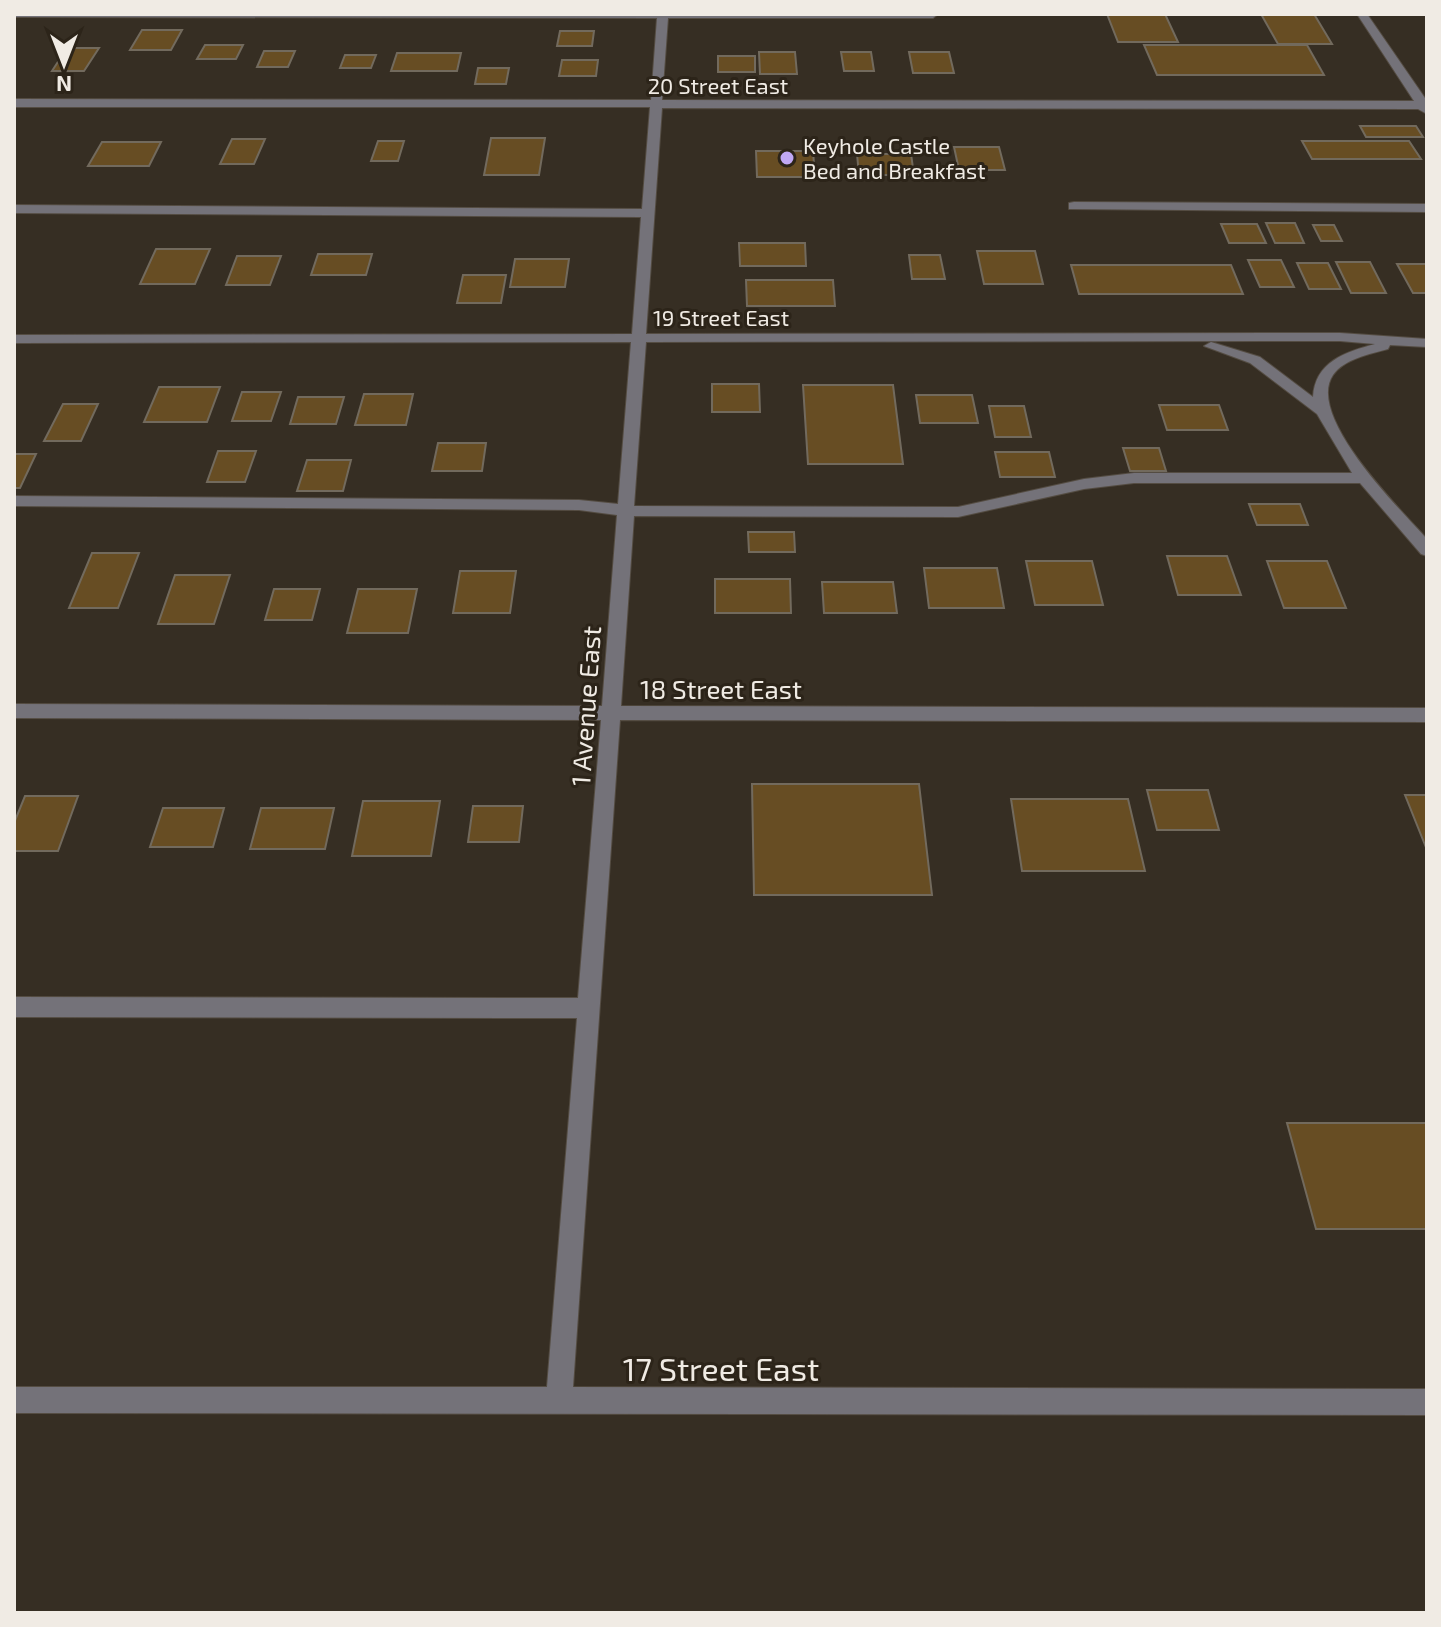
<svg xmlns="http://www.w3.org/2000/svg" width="1441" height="1627" viewBox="0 0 1441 1627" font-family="'Exo 2',sans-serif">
  <rect width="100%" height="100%" fill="#362e23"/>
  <!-- building -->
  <path fill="#674d23" stroke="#726a5d" stroke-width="2" d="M1107,14H1165L1178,42H1118Z
    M1261,14H1314L1332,44H1278Z
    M142,30H182L171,50H130Z
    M560,31H594L592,46H557Z
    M205,45H243L236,59H197Z
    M1144,45H1307L1324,75H1157Z
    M67,48H99L84,71H52Z
    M264,51H295L288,67H257Z
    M759,52H795L797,74H760Z
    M841,52H871L874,71H844Z
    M909,52H949L954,73H913Z
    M397,53H461L457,71H391Z
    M345,55H376L371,68H340Z
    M718,56H755V72H718Z
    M562,60H598L596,76H559Z
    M478,68H509L506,84H475Z
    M1360,126H1416L1423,137H1366Z
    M491,138H545L539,175H484Z
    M232,139H265L254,164H220Z
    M378,141H404L398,161H371Z
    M1302,141H1409L1421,159H1312Z
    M102,142H161L149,166H88Z
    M954,147H999L1005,170H959Z
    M756,151H813L815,177H757Z
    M857,154H911L914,175H859Z
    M1266,223H1295L1304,243H1275Z
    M1221,224H1257L1266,243H1229Z
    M1313,225H1334L1342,241H1321Z
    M739,243H805L806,266H740Z
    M156,249H210L195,284H140Z
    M977,251H1035L1043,284H984Z
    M318,254H372L366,275H311Z
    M909,255H940L945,279H912Z
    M237,256H281L270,285H226Z
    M515,259H569L565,287H510Z
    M1248,260H1281L1294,287H1260Z
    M1336,262H1370L1386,293H1351Z
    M1297,263H1328L1341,289H1309Z
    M1397,264H1427V293H1413Z
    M1071,265H1231L1243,294H1079Z
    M463,275H506L501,303H457Z
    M746,280H833L835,306H747Z
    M712,384H759L760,412H712Z
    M803,385H893L903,464H808Z
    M159,387H220L207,422H144Z
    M242,392H281L271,421H232Z
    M364,394H413L406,425H355Z
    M916,395H972L978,423H920Z
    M298,397H344L336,424H290Z
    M63,404H98L81,441H44Z
    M1159,405H1219L1228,430H1167Z
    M989,406H1024L1031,437H995Z
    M438,443H486L482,471H432Z
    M1123,448H1159L1166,471H1130Z
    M218,451H256L245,482H207Z
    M995,452H1049L1055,477H1000Z
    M14,454H36L20,488H14Z
    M307,460H351L343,491H297Z
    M1249,504H1300L1308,525H1257Z
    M748,532H794L795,552H749Z
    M92,553H139L118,608H69Z
    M1167,556H1227L1241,595H1178Z
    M1026,561H1092L1103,605H1035Z
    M1267,561H1327L1346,608H1284Z
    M924,568H997L1004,608H929Z
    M460,571H516L510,613H453Z
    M175,575H230L214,624H158Z
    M715,579H790L791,613H715Z
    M822,582H893L897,613H824Z
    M274,589H320L312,620H265Z
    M358,589H417L408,633H347Z
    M752,784H919L932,895H754Z
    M1147,790H1208L1219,830H1157Z
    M1405,795H1427V850Z
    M25,796H78L58,851H14V823Z
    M1011,799H1128L1145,871H1022Z
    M363,801H440L431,856H352Z
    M473,806H523L519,842H468Z
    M163,808H224L213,847H150Z
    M261,808H334L325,849H250Z
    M1287,1123H1427V1229H1316Z"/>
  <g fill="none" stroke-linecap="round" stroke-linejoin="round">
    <defs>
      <path id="minor" d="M14,14H938L933,18H668L662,100L1414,101L1357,14H1367L1427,101V114L1418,109L662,108L646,334L1340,333L1427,339V347L1390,345L1388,349C1370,354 1344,359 1333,375C1305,416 1401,510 1427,539V556L1421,554L1360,483H1134L1084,489L958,517L634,516L621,706L1427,708V722L620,720L573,1387L1427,1389V1415L14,1413V1387H547L577,1018L14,1017V997L578,998L601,720L14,718V704L602,706L617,515L579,510L14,506V496L579,500L618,504L631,342L14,343V335L632,334L641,217L14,213V205L642,209L650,107H14V99L651,100L657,18L14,17ZM1340,341L1375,344C1345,352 1315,362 1313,397L1260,357L1211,342L1204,346L1250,363L1317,414L1352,473H1134L1084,479L958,507L634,506L646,342Z
        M1074,202L1427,204V212L1069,209V203Z"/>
    </defs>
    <!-- minor casing -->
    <use href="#minor" stroke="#544c42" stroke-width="2"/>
    <!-- minor -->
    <use href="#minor" fill="#747279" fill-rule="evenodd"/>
  </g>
  <!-- markers -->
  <circle fill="#c1a8f3" stroke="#2c2419" stroke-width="3" cx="787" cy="158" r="8"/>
  <g text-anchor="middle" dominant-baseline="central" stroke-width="6" stroke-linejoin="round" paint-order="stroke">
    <!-- far-street labels -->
    <g font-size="22" fill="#f0ebe4" stroke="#2c2419">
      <text x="718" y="85">20 Street East</text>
      <text x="721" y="317">19 Street East</text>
    </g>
    <!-- far-poi labels -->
    <g font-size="22" fill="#f0ebe4" stroke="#2c2419" text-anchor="start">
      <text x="803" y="145">Keyhole Castle<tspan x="803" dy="25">Bed and Breakfast</tspan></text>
    </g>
    <!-- street labels -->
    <g font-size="26" fill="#f0ebe4" stroke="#2c2419">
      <text x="721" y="688">18 Street East</text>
      <text transform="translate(585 706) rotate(-86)">1 Avenue East</text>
    </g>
    <!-- near-street labels -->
    <g font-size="32" fill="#f0ebe4" stroke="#2c2419">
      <text x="721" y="1368">17 Street East</text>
    </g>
  </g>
  <!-- border -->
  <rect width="1441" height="1627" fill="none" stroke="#f0ebe4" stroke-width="32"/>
  <!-- north arrow -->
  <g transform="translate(64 64) rotate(180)" stroke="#2c2419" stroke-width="6" paint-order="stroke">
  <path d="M0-6L14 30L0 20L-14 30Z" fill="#f0ebe4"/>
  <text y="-12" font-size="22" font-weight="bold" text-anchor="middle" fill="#f0ebe4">N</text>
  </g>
</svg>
